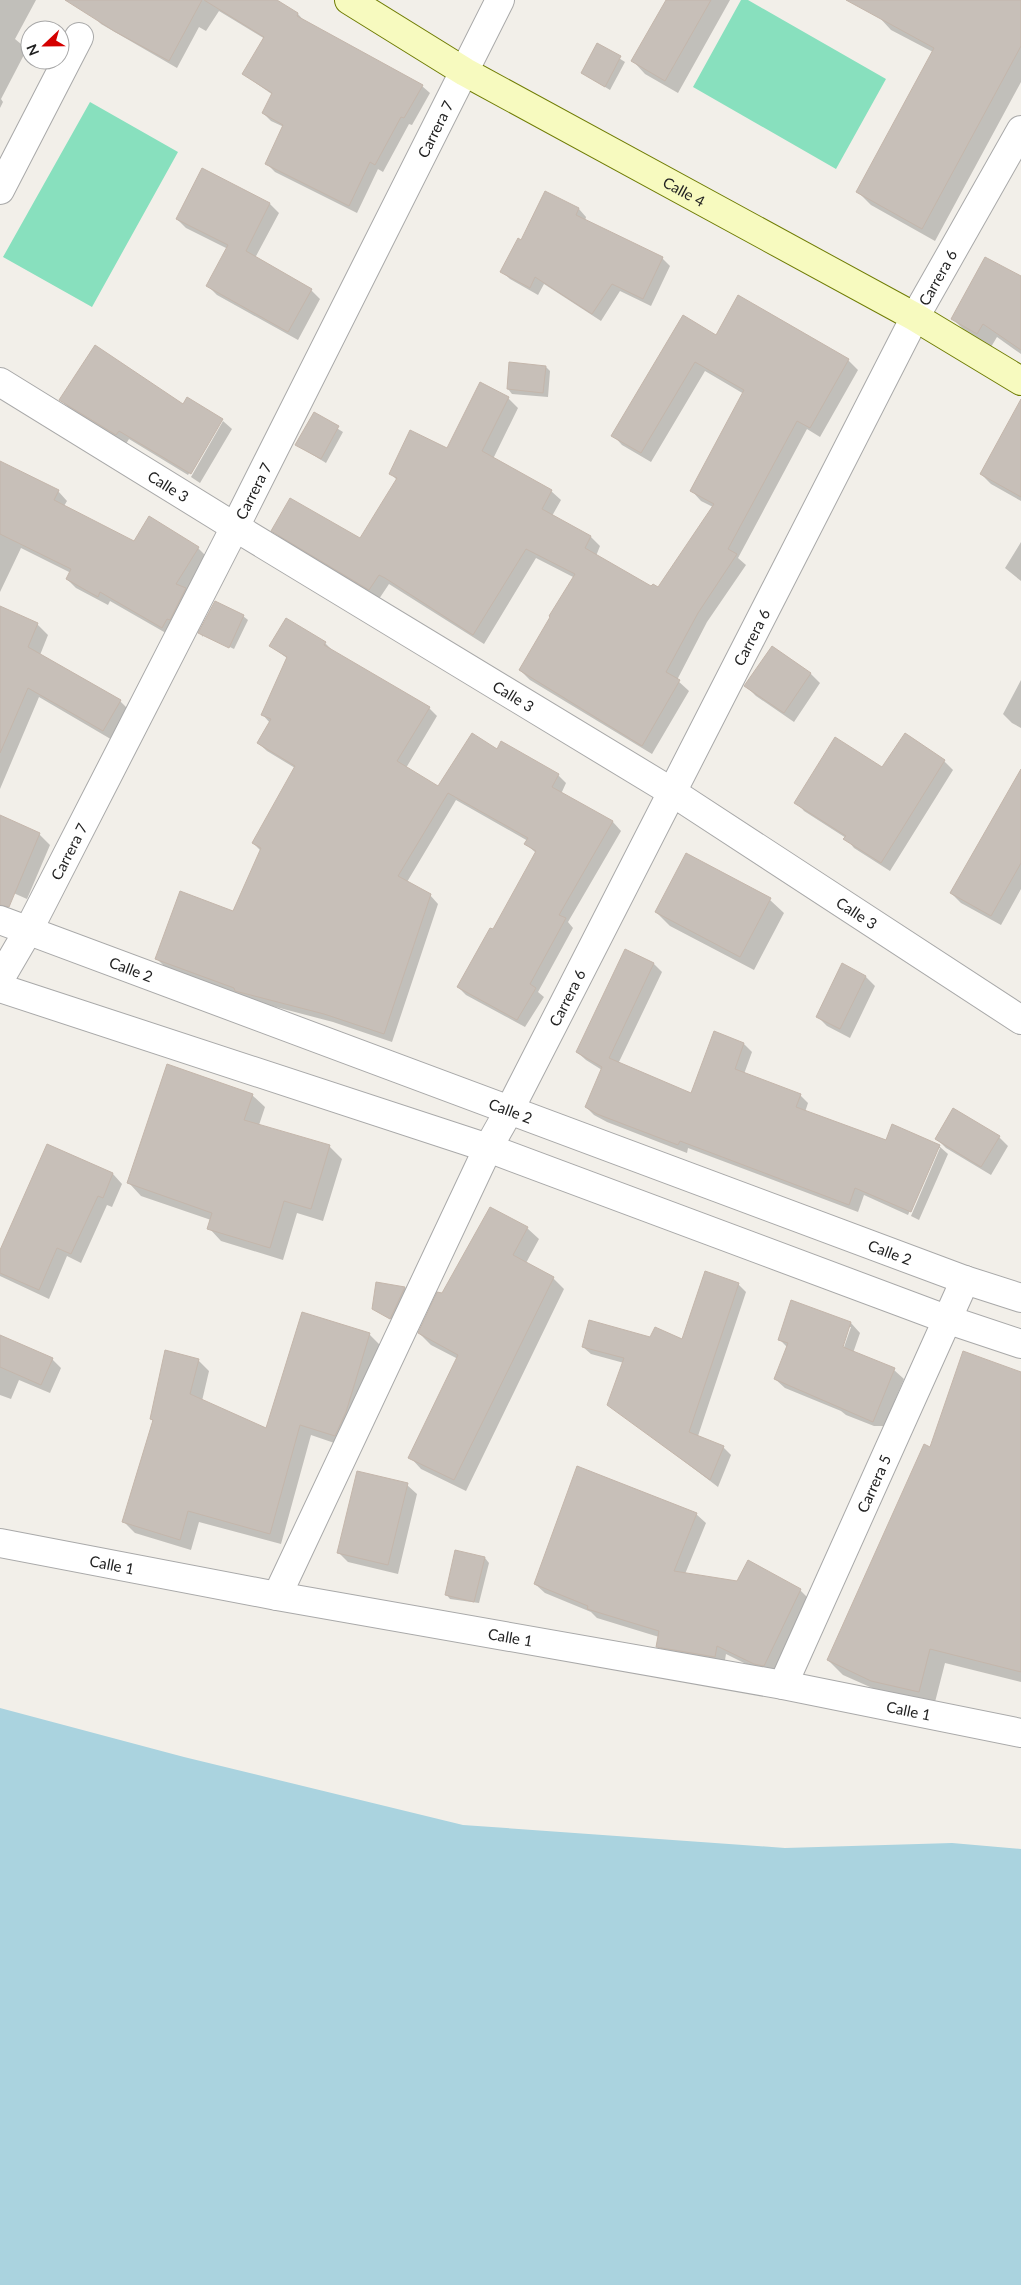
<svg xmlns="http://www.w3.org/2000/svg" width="1021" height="2285" viewBox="0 0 1021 2285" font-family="Lato,sans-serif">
  <rect width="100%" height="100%" fill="#f2efe9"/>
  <!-- pitch -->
  <path fill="#88e0be" d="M741,0H748L886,79L836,169L693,87Z
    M90,102L178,152L92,307L3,257Z"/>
  <!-- water -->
  <path fill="#aad3df" d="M0,1708L184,1757L463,1825L785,1848L952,1843L1021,1849V2285H0Z"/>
  <!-- shadow -->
  <path fill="#0003" fill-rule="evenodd" d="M0,0H36L15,39L27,49L1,99L3,102L0,108Z
    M103,0H274L298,14L305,22L422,86L430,93L412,125L409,124L383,172L378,169L357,213L275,172L267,164L284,127L271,121L263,113L273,95L243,74L265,39L219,11L206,31L199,27L177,68L101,24L93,16Z
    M667,0H730L678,93L645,74L633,61Z
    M888,0H1021V82L935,241L871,205L858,192L933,52L891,30L879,17Z
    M597,44L625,62L610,90L582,73Z
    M202,169L270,204L279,213L255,258L311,290L320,299L298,340L217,295L208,286L228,249L186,228L177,219Z
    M579,209L586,217L585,221L662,258L670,266L651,306L620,291L601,321L544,284L538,295L510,279L502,272L521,241Z
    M1021,282V354L997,337L991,347L967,333L953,319Z
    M716,337L848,360L858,370L820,437L807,429L738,558L746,565L707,622L677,680L689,691L652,754L530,680L520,670L575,578L536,558L484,644L389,584L379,599L283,540L273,531L360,540L397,480L391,474L447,450L508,398L518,408L493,459L551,491L561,500L552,516L591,537L600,546L596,556L652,588L659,589L713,507L701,501L692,491L744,394L705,371L651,462L622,445L613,435Z
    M546,367L550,371L548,397L512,394L508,389Z
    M188,399L223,420H221L188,475L129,439L126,444L70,409L61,400L184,406Z
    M314,414L343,432L326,463L297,445Z
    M223,421L232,429L200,483L191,477Z
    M1021,442V501L991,484L981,474Z
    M0,462L58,491L67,501L64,506L134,542L198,548L207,557L187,590L194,598L171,636L110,601L108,605L76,588L67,579L71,573L21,548L0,592Z
    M1021,542V581L1005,568Z
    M0,608L37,624L48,635L40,655L120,701L131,712L114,741L39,697L0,789Z
    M243,616L248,620L234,649L203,634V637L200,633Z
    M325,643L333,651L429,708L437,716L406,768L438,788L497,751L558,775L566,783L561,794L613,822L621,831L568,922L573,928L538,992L544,997L525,1027L466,995L458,987L493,931L536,853L526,844L528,841L456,800L407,882L430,895L438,904L392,1042L333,1022L245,999L241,995L165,967L157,959L233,913L261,851L253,843L295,768L267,751L258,743L270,723L262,714L288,659L271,646Z
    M773,647L811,674L820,683L794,722L756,696L746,686Z
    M1021,680V728L1012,723L1003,714Z
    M944,761L953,770L890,871L854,848L846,838L804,811L796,802L882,769Z
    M1021,771V889L1001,925L961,903L951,893Z
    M0,816L39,834L50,845L27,899L0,887Z
    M770,900L784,913L754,970L670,926L656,912Z
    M626,951L654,964L662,972L618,1064L691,1095L715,1032L744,1044L752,1052L744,1074L800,1095L808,1103L805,1112L886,1141L939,1146L948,1154L919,1220L911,1216L940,1148H937L908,1215L864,1195L858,1212L688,1148L687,1153L607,1122L594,1115L586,1107L602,1070L586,1060L577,1052Z
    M843,965L866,977L875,986L850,1038L827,1026L817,1016Z
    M252,1095L265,1107L259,1125L329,1146L342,1159L323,1221L297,1213L283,1260L221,1241L209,1228L211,1220L141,1196L129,1183Z
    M999,1137L1008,1146L991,1175L946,1148L937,1139Z
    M48,1146L113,1174L122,1184L112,1207L107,1205L81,1263L67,1256L49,1299L0,1276V1254Z
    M527,1228L539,1239L526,1263L553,1278L564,1289L466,1491L421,1469L410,1457L458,1359L431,1345L419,1333L442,1294Z
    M377,1283L405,1288L409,1292L395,1322L373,1308Z
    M738,1284L746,1292L698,1436L723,1447L731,1455L718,1487L609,1404L624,1363L591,1354L583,1347L651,1339L682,1341Z
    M792,1302L851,1323L860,1333L853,1353L894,1370L904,1379L884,1426H874L846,1415L841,1411L785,1388L775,1379L787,1347L779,1339ZM849,1327H851L842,1353L840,1352Z
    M302,1314L370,1335L381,1346L346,1447L311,1435L281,1544L199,1522L191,1550L135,1533L124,1522L154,1422L151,1419L198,1360L209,1371L202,1401L267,1429Z
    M0,1337L52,1359L61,1368L50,1393L19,1380L11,1399L0,1395Z
    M1021,1374V1682L945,1663L934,1706L888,1695L843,1675L828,1660L930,1448Z
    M407,1485L417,1494L398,1574L348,1562L339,1553Z
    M696,1514L706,1523L685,1574L800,1590L809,1599L773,1674L764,1673L726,1654L724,1666L667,1656L658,1646L659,1637L597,1618L591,1612L545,1593L535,1584Z
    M485,1558L489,1563L479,1603L450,1599L446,1594Z"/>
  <!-- building -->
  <path fill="#c7bfb8" stroke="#c4b6ab" d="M65,0H202L169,61L114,31Z
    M204,0H277L298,13L297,16L423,85L404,118L401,117L375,165L370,162L349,206L265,164L283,125L262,113L272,93L242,74L264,37Z
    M666,0H711L665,81L631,61Z
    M846,0H1021V46L922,229L856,192L934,48Z
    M597,43L621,56L605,87L581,73Z
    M202,168L270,203L246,251L312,289L288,332L206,286L228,245L176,219Z
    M545,191L579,208L576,215L663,257L643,299L612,284L592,314L535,277L530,288L500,272L518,238L521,240Z
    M985,257L1021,276V350L983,324L977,334L951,319Z
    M738,295L849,359L810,428L797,421L728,549L737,554L698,613L666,672L680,680L642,746L519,670L550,617L549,616L575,574L526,549L473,635L385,578L379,575L369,590L271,531L290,498L360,538L397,478L389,474L410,430L447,448L480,382L509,397L482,451L552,490L542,509L591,536L585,548L651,586L653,584L658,587L714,504L690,491L744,390L695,362L641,453L611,436L683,315L716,335Z
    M95,345L183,404L187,397L223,419L191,474L119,431L116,435L59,400Z
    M509,362L546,366L543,393L507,389Z
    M1021,399V497L980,474Z
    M314,412L339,426L321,459L295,445Z
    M0,461L59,490L54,500L134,541L149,516L199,547L176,584L186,588L170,620L167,619L162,628L100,592L98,597L66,579L71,569L0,534Z
    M215,601L244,615L229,648L198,633Z
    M0,606L38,623L28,647L121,700L103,731L28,688L0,753Z
    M286,618L326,642L324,645L430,707L397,761L438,786L472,733L497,749L501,741L559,774L552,787L613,821L559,915L566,918L530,984L536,988L517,1020L457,987L490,928L493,929L536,851L524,844L528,838L448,793L398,876L431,894L384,1034L324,1014L235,991L234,988L155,959L180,891L233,911L261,848L252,843L295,766L257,743L271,719L261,715L287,657L269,646Z
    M772,646L811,673L784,713L744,686Z
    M905,733L945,760L881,863L843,839L846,836L794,803L835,737L882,767Z
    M1021,769V863L991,916L950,893Z
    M0,815L40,833L9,907L0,905Z
    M686,853L771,898L740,957L655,912Z
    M625,949L654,963L609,1058L691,1093L714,1031L744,1043L735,1069L801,1094L796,1107L886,1140L892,1124L940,1145L911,1212L855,1188L849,1205L680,1141L678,1145L597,1114L585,1107L602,1067L576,1052Z
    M842,963L866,976L840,1029L816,1017Z
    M167,1064L253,1094L244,1120L330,1145L311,1209L284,1201L270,1248L207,1229L212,1213L127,1183Z
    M953,1108L1000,1136L981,1167L935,1139Z
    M47,1144L113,1173L103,1198L98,1196L71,1254L57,1248L39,1290L0,1273V1250Z
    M490,1207L528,1227L513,1255L554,1277L454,1480L408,1458L458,1355L418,1333L437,1292L442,1293Z
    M705,1271L739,1283L689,1432L724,1446L710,1480L607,1405L624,1358L582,1347L589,1320L650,1337L655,1327L682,1339Z
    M376,1282L405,1287L390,1319L372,1309Z
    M791,1300L851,1322L843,1347L895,1368L873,1422L774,1379L788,1343L778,1340Z
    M302,1312L370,1333L346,1412L335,1436L300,1425L270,1534L188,1511L180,1540L122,1522L153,1420L150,1419L165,1350L199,1359L190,1394L266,1428Z
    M0,1335L53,1358L41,1385L0,1367Z
    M963,1351L1021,1372V1672L930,1649L919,1692L871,1681L827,1660L924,1444L930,1447Z
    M577,1466L697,1513L674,1571L737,1581L748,1560L801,1589L764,1666L754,1664L717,1646L715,1657L656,1647L659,1631L587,1609L588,1606L534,1584Z
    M357,1471L408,1483L388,1565L337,1553Z
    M455,1550L485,1557L474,1602L445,1595Z"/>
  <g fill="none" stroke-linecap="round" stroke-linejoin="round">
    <defs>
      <g id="street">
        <path d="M0,190L79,37"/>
        <path id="s1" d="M0,382L235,527L672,792L1021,1020"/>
        <path id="s2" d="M0,920L965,1280L1021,1298"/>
        <path id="s3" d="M0,979L28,931L235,527L500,0"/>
        <path d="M0,988L488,1148L946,1319L1021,1344"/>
        <path id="s4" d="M0,1543L277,1596L783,1685L1021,1733"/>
        <path id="s5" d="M277,1596L488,1148L510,1109L915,317L1021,130"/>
        <path id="s6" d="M783,1685L965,1280"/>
      </g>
      <g id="secondary">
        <path id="s7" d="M349,0L465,72L915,317L1021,381"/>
      </g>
    </defs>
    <!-- street casing -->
    <use href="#street" stroke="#a9a9a9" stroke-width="30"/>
    <!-- secondary casing -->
    <use href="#secondary" stroke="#707d05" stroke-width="30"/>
    <!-- street -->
    <use href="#street" stroke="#fff" stroke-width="28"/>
    <!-- secondary -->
    <use href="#secondary" stroke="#f7fabf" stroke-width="28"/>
  </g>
  <g text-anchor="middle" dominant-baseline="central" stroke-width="4" stroke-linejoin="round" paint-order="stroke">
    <!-- street labels -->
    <g font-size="15" fill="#222" stroke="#fff">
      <text stroke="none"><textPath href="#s3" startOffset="955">Carrera 7</textPath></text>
      <text stroke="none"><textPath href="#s7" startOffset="386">Calle 4</textPath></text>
      <text stroke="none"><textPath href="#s5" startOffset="1475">Carrera 6</textPath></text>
      <text stroke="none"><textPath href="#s1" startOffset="198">Calle 3</textPath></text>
      <text stroke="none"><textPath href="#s3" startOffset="550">Carrera 7</textPath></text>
      <text stroke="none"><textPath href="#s5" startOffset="1070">Carrera 6</textPath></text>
      <text stroke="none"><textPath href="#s1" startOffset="602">Calle 3</textPath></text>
      <text stroke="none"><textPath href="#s3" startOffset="145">Carrera 7</textPath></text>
      <text stroke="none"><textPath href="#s1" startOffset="1008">Calle 3</textPath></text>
      <text stroke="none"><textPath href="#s2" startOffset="140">Calle 2</textPath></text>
      <text stroke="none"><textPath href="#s5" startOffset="665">Carrera 6</textPath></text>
      <text stroke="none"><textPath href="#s2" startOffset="545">Calle 2</textPath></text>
      <text stroke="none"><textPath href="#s2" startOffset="950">Calle 2</textPath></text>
      <text stroke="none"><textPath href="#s6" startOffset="221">Carrera 5</textPath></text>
      <text stroke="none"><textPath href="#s4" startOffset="114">Calle 1</textPath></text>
      <text stroke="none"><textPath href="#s4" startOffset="519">Calle 1</textPath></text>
      <text stroke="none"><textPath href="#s4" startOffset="924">Calle 1</textPath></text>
    </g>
  </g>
  <!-- north arrow -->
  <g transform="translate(45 45) rotate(248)"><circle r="24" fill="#ffffff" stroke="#a7a7a7"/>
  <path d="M0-4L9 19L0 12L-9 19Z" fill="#d40000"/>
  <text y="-8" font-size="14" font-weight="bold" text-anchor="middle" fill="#222222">N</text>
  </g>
</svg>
